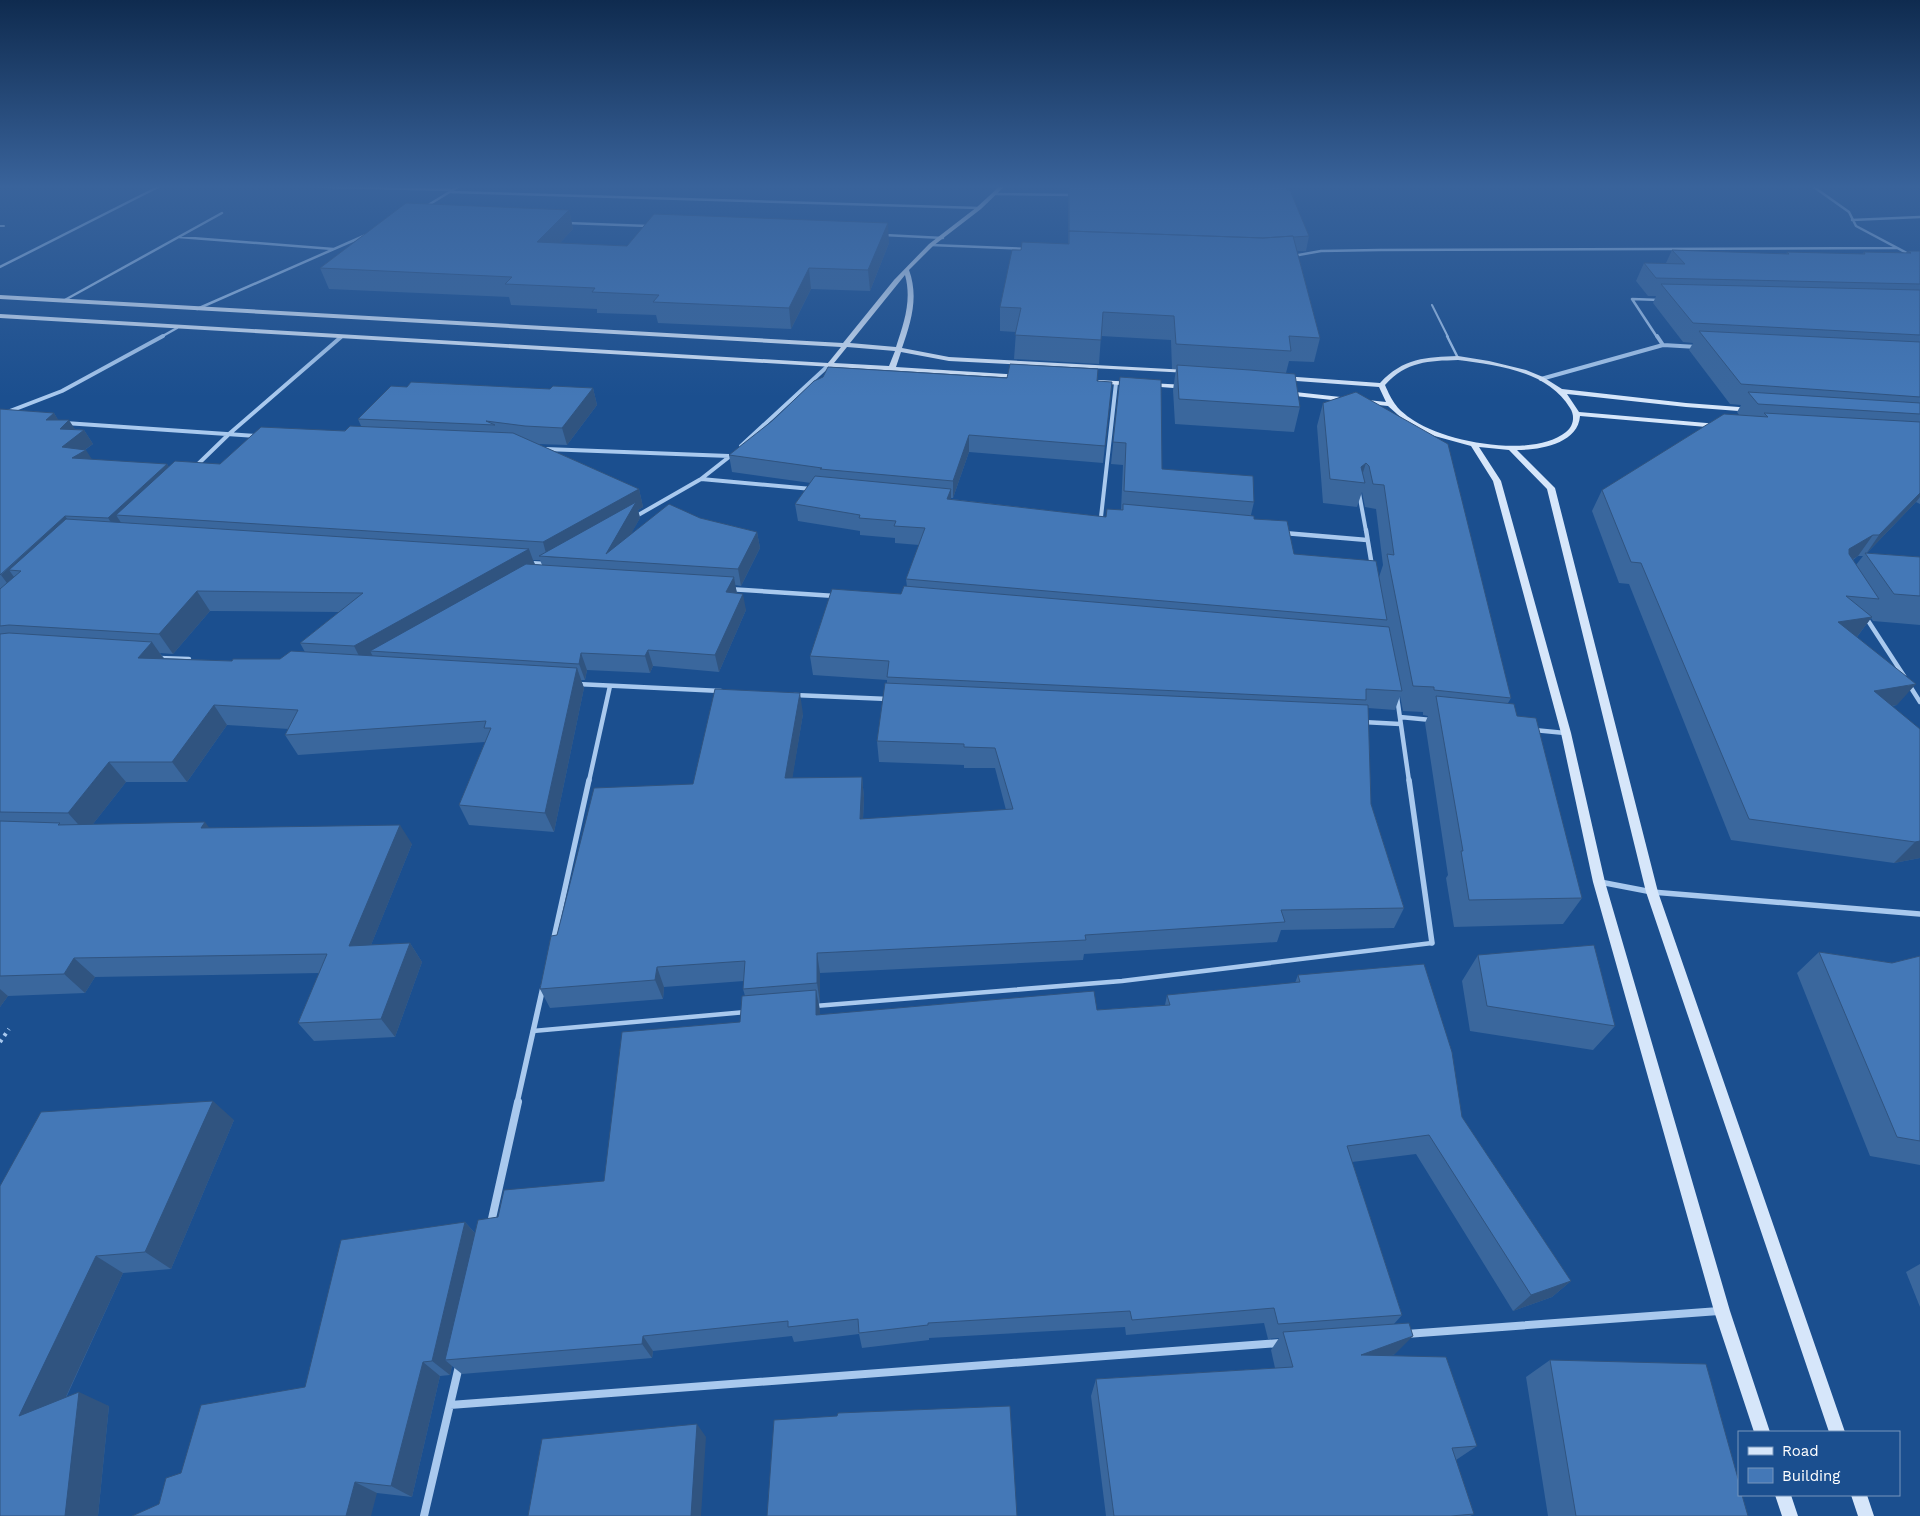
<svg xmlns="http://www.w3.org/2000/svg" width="1920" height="1516" viewBox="0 0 1920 1516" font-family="'Work Sans',sans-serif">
  <rect width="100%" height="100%" fill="#1b4f8f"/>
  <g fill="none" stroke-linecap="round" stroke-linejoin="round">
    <!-- path -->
    <path stroke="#a9c9ee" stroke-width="4" stroke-dasharray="3 4.5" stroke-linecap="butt" d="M0,1042L9,1029"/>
    <!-- lane-far2 -->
    <path stroke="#a9c9ee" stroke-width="2" d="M0,226H4
      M1432,305L1448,337"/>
    <!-- lane-far1 -->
    <path stroke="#a9c9ee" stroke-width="2.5" d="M1447,336L1458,358"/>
    <!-- lane -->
    <path stroke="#a9c9ee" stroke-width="4.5" d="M815,1006L1122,981L1432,943
      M533,1031L746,1012"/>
    <!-- street-far4 -->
    <path stroke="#a9c9ee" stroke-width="2.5" d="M252,185L453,190
      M1811,185L1849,212L1856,226L1920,260
      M450,192L979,208
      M996,194L1073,195
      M425,207L461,185
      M1852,220L1920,217
      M567,223L648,226
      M884,235L943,238
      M179,237L333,249
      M931,245L1028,249
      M1293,256L1321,251L1380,250L1897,248
      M0,267L162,185
      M63,301L222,213
      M197,309L366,235
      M161,337L177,328
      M1657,337L1632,299L1660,300"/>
    <!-- street-far3 -->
    <path stroke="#a9c9ee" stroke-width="4" d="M1663,345L1697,347
      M1541,379L1663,345L1657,336
      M0,415L62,391L163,336
      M65,423L256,436
      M741,446L830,364
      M545,449L729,456
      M195,467L229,434L341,337
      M701,479L812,489
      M1359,493L1366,531
      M1101,517L1116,383
      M633,518L701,479L729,457"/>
    <!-- street-far2 -->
    <path stroke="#a9c9ee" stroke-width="4.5" d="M1366,530L1372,566
      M1284,533L1367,540
      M528,563L547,564
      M729,589L835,596
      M1865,616L1904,676
      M158,658L189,659
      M1908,683L1920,702
      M577,684L721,691
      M794,695L888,699
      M1397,697L1409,781
      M1400,717L1431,720
      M1363,722L1400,724
      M1534,730L1565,733
      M589,781L610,686"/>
    <!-- street-far1 -->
    <path stroke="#a9c9ee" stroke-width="5.5" d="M1409,780L1432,943
      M1600,882L1652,892L1920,914
      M553,942L589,780
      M517,1103L543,987"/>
    <!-- street -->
    <path stroke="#a9c9ee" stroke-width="8" d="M491,1223L518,1102
      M1406,1334L1719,1311
      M450,1405L1280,1343
      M424,1516L459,1366"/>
    <!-- secondary -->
    <path fill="#d6e6fa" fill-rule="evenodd" d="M1001,185H1006L981,209L933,246L909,270C919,297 911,322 902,348L949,357L1188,370L1190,371V373L949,361L901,352L896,367L1022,375L1023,376L1020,378L0,318V314L828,363L841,347L0,299V295L843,343L894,280L929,244L977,207ZM905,275C912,300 904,323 896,347L850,343ZM847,347L895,351L889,366L834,363Z
      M1458,356L1489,361L1526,370L1543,377L1562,389L1686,403L1752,408L1755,410L1752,412L1686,407L1567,394L1579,412L1718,424L1721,426L1718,428L1580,416C1578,444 1539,450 1517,450L1555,488L1658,892L1845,1432H1829L1646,892L1547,489L1509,450L1479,447L1501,481L1571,733L1605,882L1730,1311L1770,1432H1754L1714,1311L1593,882L1561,733L1493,481L1471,446L1431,435L1406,422L1388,406L1286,395L1283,393L1286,391L1386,402L1379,387L1283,380L1280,378L1283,376L1380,383C1403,358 1426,357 1458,356ZM1458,360C1497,365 1548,371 1570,408C1575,415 1574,426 1566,432C1533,459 1442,442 1410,418C1396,408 1392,401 1385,385C1407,361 1428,361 1458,360Z
      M1099,380L1132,382L1135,384L1132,386L1097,383L1096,382Z
      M1149,383L1187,385L1190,387L1187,389L1147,386L1146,385Z
      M1775,1495H1791L1798,1516H1782Z
      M1851,1495H1867L1874,1516H1858Z"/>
  </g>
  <!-- wall -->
  <path fill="#3a679d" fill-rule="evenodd" d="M1065,185H1285L1309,236L1306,251H1297L1320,338L1314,362L1289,361L1286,373L1300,407L1294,432L1175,424L1173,390L1176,369H1172L1171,340L1101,336L1099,364L1014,359L1016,332L1000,331V307L1021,250L1068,244V186H1065Z
    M569,210L573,229L560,243L627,246L889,243L870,291L811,289L791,329L658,323L656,315L597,313V309L511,305L509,297L329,289L320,268Z
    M1672,250L1786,254L1787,252L1862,254L1864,252L1906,253L1907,251H1920V504L1916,502L1867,553L1920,557V625L1873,621L1871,618L1857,637L1897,705L1893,706L1920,858L1894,863L1731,840L1629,584L1619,583L1592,511L1602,490L1739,415L1737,412L1741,405L1730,404L1689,350L1693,343L1683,342L1653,303L1656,296H1648L1636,281L1644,263H1666ZM1858,556H1863L1856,565L1853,560Z
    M1120,377L1162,469L1254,502L1251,515L1254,519L1294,554L1379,577L1383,565L1376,509L1365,507L1362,492L1357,507L1323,503L1317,426L1323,403L1356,392L1511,698L1508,703L1517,716L1582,898L1563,924L1454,927L1446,878L1448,875L1425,723L1428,716L1423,715V712L1403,711L1400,696L1395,710L1368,708L1371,804L1404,908L1394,928L1281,930L1277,942L1084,954L1083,960L820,973V1003H819L820,1014L1097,1010L1165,1005L1167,995L1295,983L1298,975L1462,1117L1571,1281L1552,1297L1513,1311L1416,1154L1352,1162L1402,1315L1394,1324L1395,1354L1390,1356L1477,1446L1456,1460L1474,1514L1470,1516H1106L1091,1396L1096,1379L1275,1368L1271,1350L1279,1338L1268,1339L1264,1323L1126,1335L1125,1327L929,1338V1340L862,1348L859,1334L794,1342L792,1336L653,1351L652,1358L462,1374L452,1366L450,1375L440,1376L412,1497L377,1493L159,1504L181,1473L305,1387L465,1222L475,1233L498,1217L604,1181L740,1022L745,996L743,989L744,981L664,987L663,999L550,1008L540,989L557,935L693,784L803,714L792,778L862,777L864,798L863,819L1006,810L995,768H964V765L879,762L877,741L887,683V680L813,675L810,656L901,594L907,587L906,579L919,545L895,543V538L860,535V531L798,521L795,504L811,483L732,472L729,455L1007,378L1112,382L1103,463L969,452L953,498H951V499L1106,517L1121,510L1123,465L1111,464Z
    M407,387L550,389L593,388L597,405L567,445L538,444L639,489L643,507L638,510L640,518L630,535L700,518L757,532L760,548L741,586L735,585L737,593L746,610L719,672L653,666L650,673L587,670L585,680H581L584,688L554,832L469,825L459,805L485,742L298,755L285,735L289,729L227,725L187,782H126L93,824L210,828L412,844L371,945L410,943L422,962L395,1037L314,1041L298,1023L319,973L95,977L85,993L8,996L0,1007V409L54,413L58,420L75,429L84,430L93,444L85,450L92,460L167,464L169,467L220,464L361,426L358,419ZM533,560H540L542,565L535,564ZM210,611L339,612L300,643L305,652L280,659L232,661L164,658L160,653L173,654Z
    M1819,952L1892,963L1920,956V1165L1870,1156L1797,973Z
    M1478,955L1615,1026L1593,1050L1470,1031L1462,981Z
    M234,1120L171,1269L123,1273L66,1398L109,1406L98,1516L0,1186Z
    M1920,1264V1307L1906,1272Z
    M1550,1360L1748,1516H1548L1526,1377Z"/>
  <!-- shaded-wall -->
  <path fill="#305480" d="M569,210L573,229L542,262L537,242Z
    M888,223L889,243L870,291L868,270Z
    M809,268L811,289L791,329L789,308Z
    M593,388L597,405L567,445L562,428Z
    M54,413L62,426L69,420L78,434L84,430L93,444L83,451L86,450L95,464L71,461L46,420Z
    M969,435V452L953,498V481Z
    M1366,463L1360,482L1361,467Z
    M167,464L176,479L116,515L124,527L118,533L108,518Z
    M639,489L643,507L638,510L640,518L616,561L547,557L543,542Z
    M951,489V506L947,499Z
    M1920,493V497L1916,502L1866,554L1879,535Z
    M65,516L76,531L9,570L19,584L12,590L1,575Z
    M757,532L760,548L741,586L738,569Z
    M1873,535L1858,556L1834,571L1849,549Z
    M529,549L536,568L370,651L375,660L364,666L354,646Z
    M734,577L737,594L726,592Z
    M197,591L210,611L173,654L159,634Z
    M743,594L746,610L719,672L715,655Z
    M1872,617L1856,638L1838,622Z
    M152,642L166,662L138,658Z
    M648,650L653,666L650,673L645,656Z
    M581,653L587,670L585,680L579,664Z
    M577,668L584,688L554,832L545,813Z
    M1916,684L1897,705L1856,712L1874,691Z
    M800,693L803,714L789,799L785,778Z
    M214,705L227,725L187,782L172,762Z
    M109,762L126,782L86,833L68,813Z
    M862,777L864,798L862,839L860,819Z
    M205,822L220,842L201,828Z
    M400,825L412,844L363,965L349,946Z
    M1920,841V858L1894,863L1915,842Z
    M410,943L422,962L395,1037L381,1019Z
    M817,953L820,973V1003L817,983Z
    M74,958L95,977L85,993L64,974Z
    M657,967L664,987L663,999L655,980Z
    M0,989L8,996L0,1007Z
    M816,990L820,1011V1035L816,1015Z
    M213,1101L234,1120L171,1269L145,1252Z
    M465,1222L480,1239L445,1360L452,1366L450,1375L432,1361Z
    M96,1256L123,1273L51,1429L19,1416Z
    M1571,1281L1552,1297L1513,1311L1531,1295Z
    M643,1336L653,1351L652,1358L642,1344Z
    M1413,1336L1395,1354L1345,1372L1361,1355Z
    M423,1362L440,1376L412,1497L391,1486Z
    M79,1392L109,1406L98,1516H65Z
    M697,1424L706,1437L701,1516H691Z
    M355,1482L377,1493L371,1516H346Z"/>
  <!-- building -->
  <path fill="#4478b7" stroke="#305480" d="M1069,185L1269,188L1272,185H1285L1287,190H1290L1309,236L1294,237L1293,236L1263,238L1069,231V232Z
    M406,203L569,210L537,242L627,246L654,214L888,223L868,270L809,268L789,308L653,302L659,295L592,292L595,288L505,284L512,277L320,268Z
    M1069,231L1263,238L1293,236L1320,338L1289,336L1291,351L1176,344L1174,316L1103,312L1101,340L1015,335L1021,308L1000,307L1012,250H1021L1022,242L1069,244Z
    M1672,250L1789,254L1787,252L1865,254L1864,252L1911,253L1907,251H1920V284L1656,278L1644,263L1685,264Z
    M1661,284L1920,290V335L1693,323Z
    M1699,331L1920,342V397L1741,384Z
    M1010,364L1098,369L1097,381L1112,382L1105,446L969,435L953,481L820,469L822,468L729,455L772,421L814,381L823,377L828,367L1007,378Z
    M1177,365L1250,370L1295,374L1300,407L1179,399Z
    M1120,377L1161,380L1162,469L1253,476L1254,502L1124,491L1126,443L1113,442Z
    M411,382L550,389L553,386L593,388L562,428L525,426L486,421L495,425L358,419L391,386L407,387Z
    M1356,392L1448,444L1511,698L1434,690V687L1413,686L1387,554L1394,555L1384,485L1373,484L1369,466L1366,463L1361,467L1365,483L1330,479L1323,403Z
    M1748,392L1920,403V414L1758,404Z
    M0,409L54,413L46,420H69L60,429L84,430L62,447L86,450L72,458L167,464L108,518L65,516L0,575Z
    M1764,413L1920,422V493L1879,535H1873L1849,549V554L1879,599L1846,596L1872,617L1838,622L1916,684L1874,691L1920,729V841L1915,842L1749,819L1641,563L1631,562L1602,490L1724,414L1768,417Z
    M350,426L513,433L639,489L543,542L116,515L175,461L220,464L261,427L345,431Z
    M815,476L951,489L947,499L1106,517L1107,509L1123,510V504L1254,516V519L1287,521L1294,554L1376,561L1387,620L906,579L925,528L894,526L896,521L859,518L860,515L795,504Z
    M636,502L606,554L669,504L700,518L757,532L738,569L539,556Z
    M66,519L529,549L354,646L300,643L363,593L197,591L159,634L9,625L0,626V589L21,571L9,570Z
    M1865,553L1920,557V596L1894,594Z
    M526,564L734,577L726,592L743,594L715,655L648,650L645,656L581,653L579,664L370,651Z
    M904,586L1389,627L1402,691L1366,689V700L887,677L889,661L810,656L832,589L901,594Z
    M9,633L152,642L138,658L232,661L233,659H280L291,651L577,668L545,813L459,805L491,728H484L486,721L285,735L298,710L214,705L172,762H109L68,813L0,812V634Z
    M885,683L1368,705L1371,804L1404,908L1281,910L1285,922L1085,935L1086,940L817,953V983L743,989L745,961L657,967L655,980L540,989L551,936L557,935L594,788L693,784L715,689L800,693L785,778L862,777L860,819L1013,809L995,748L964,747V744L877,741Z
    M1436,696L1514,704L1517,716L1536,718L1582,898L1469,900L1461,851H1463Z
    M0,821L60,823L58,825L205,822L201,828L400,825L349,946L410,943L381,1019L298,1023L327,954L74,958L64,974L0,976Z
    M1594,945L1615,1026L1487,1006L1478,955Z
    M1819,952L1892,963L1920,956V1141L1897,1137Z
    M1424,964L1452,1052L1462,1117L1571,1281L1531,1295L1429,1135L1347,1146L1402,1315L1278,1324L1274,1308L1132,1320L1130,1311L928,1323V1325L859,1333L858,1319L788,1327V1321L643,1336L642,1344L445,1360L478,1220L498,1217L504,1190L604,1181L622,1032L740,1022L742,996L816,990V1015L1094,991L1097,1010L1170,1005L1167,995L1300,982L1298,975Z
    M213,1101L145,1252L96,1256L19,1416L79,1392L65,1516H0V1186L41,1112Z
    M465,1222L432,1361L423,1362L391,1486L355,1482L346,1516H132L159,1504L166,1478L181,1473L201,1405L305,1387L341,1240Z
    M1409,1323L1413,1336L1361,1355L1446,1357L1477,1446L1452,1448L1474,1514L1451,1516H1114L1096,1379L1293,1367L1283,1332Z
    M1550,1360L1706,1364L1739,1482V1495H1742L1748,1516H1576Z
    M1010,1406L1017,1516H767L774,1420L837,1416L838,1413Z
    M697,1424L691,1516H528L542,1439Z"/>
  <!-- sky -->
  <linearGradient id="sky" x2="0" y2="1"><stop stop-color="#0f2b4f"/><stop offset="0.47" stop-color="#39639b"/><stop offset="1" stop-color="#39639b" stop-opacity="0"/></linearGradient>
  <rect width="1920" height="397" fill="url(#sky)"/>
  <!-- legend -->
  <rect x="1738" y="1431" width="162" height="65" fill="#1b4f8f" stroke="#7695bc"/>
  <rect x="1748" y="1447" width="25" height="8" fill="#d6e6fa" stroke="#7695bc"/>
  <text x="1782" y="1456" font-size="15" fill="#ffffff">Road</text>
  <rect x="1748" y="1468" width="25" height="15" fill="#4478b7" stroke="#7695bc"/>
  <text x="1782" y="1481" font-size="15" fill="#ffffff">Building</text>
</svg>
